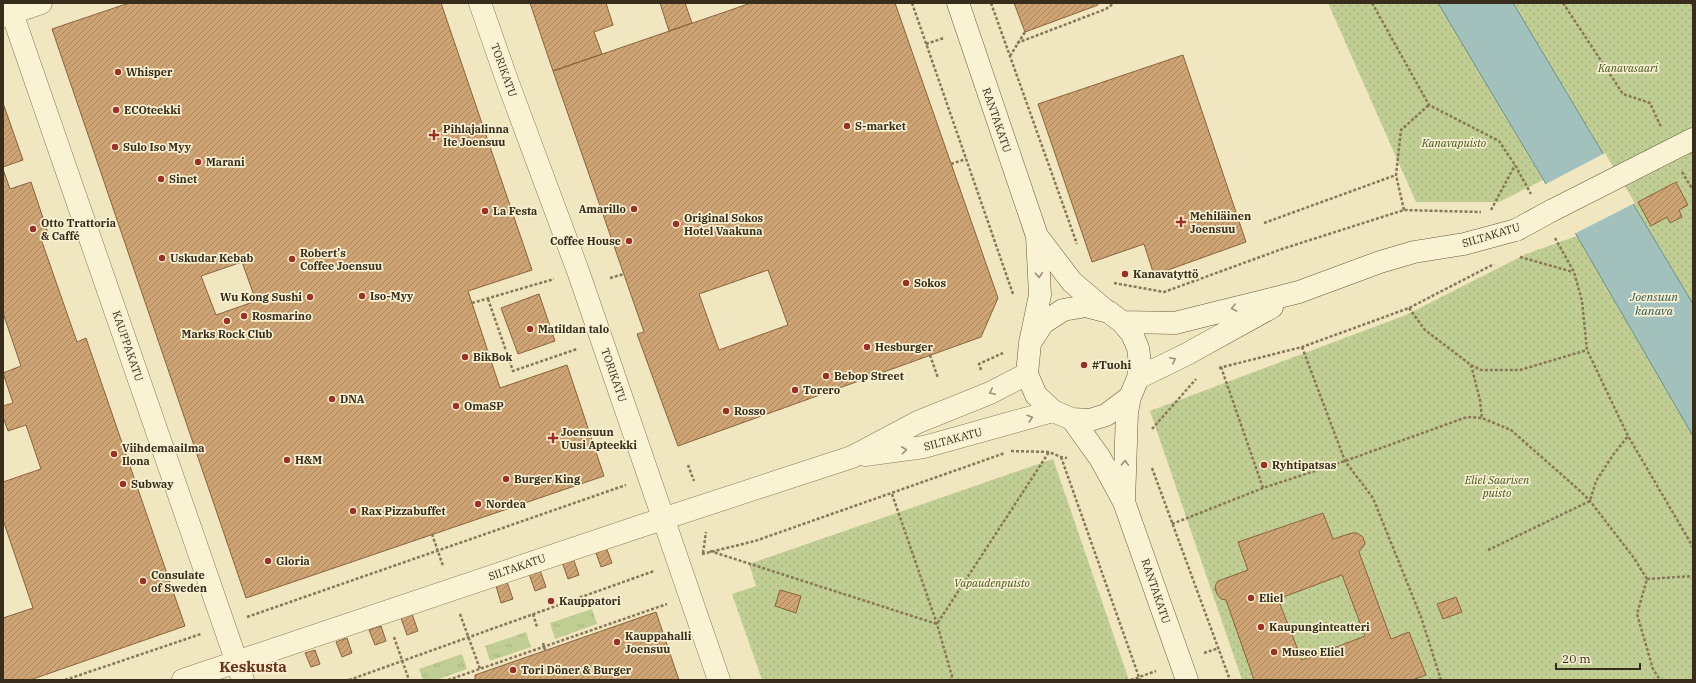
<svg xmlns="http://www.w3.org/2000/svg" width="1696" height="683" viewBox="0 0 1696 683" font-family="'IBM Plex Serif',serif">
  <defs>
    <pattern id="grass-tufts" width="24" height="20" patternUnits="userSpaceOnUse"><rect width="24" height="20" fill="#c1ce93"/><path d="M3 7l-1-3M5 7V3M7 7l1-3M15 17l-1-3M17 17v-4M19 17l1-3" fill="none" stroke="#a7b17e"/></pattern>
    <pattern id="park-dots" width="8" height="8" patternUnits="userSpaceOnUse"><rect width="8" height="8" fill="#c1ce93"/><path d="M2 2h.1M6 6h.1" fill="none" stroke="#a7b17e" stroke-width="1.8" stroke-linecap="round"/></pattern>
    <pattern id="building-hatch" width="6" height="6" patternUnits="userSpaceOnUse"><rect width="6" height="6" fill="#cfa474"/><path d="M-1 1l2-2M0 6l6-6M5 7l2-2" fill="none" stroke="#a9865e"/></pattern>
  </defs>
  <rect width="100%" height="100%" fill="#f0e6c0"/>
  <!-- grass -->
  <path fill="url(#grass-tufts)" d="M592,609L597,624L555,639L550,623Z
    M526,632L531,647L490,661L485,646Z
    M462,654L467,669L436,680H423L419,669Z"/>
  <!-- park -->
  <path fill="url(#park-dots)" d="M1328,3H1438L1543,180L1499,202H1416Z
    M1513,3H1693V304Z
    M1577,236L1693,436V680H1242L1150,411L1406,315L1526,254Z
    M1053,459L1129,680H762L732,594L756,586L749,564Z"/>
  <!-- water -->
  <path fill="#a3c1bc" stroke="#6a908a" d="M1438,3H1513L1693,304V436L1577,236Z"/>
  <!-- pier -->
  <path fill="#f0e6c0" d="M1605,153L1635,203L1574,234L1544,185Z"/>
  <!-- building -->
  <path fill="url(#building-hatch)" stroke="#89633c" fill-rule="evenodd" d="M129,3H441L532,270L468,291L500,388L567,365L604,476L246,598L52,29ZM242,262L256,301L216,315L201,276Z
    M530,3H606L613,25L594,32L602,54L553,71Z
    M660,3H685L692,23L669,31Z
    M751,3H895L998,298L981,337L678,446L637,334L644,332L553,71ZM768,270L788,325L719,350L699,294Z
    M1014,3H1097L1098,5L1025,32Z
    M1183,55L1246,242L1154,275L1144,244L1092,262L1038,104Z
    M3,103L23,160L3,167Z
    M3,169L10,189L31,182L49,236L41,239L77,342L86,338L185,626L30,680H3V618L33,608L3,520V482L41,469L26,425L8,431L3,417V406L13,403L3,373L21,366L3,313Z
    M1676,182L1688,205L1679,210L1682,217L1670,223L1667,217L1651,226L1638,202Z
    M539,294L555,341L518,354L501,308Z
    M1323,513L1333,539L1352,533H1357L1363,537L1365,544L1359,552L1391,639L1409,632L1426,675L1412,680H1254L1226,600L1221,599L1217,594L1215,588L1216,584L1218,581L1248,570L1238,542ZM1342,575L1365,636L1302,660L1278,599Z
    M606,547L612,563L601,567L595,550Z
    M573,558L579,575L568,579L562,562Z
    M540,570L546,587L535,591L529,574Z
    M507,582L513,599L501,603L496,586Z
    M780,590L801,596L796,613L775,606Z
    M1456,597L1462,612L1443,619L1437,604Z
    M656,612L679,680H475V675Z
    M412,614L418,631L407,635L401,618Z
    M381,626L386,641L375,645L369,630Z
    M347,638L352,653L342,657L336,642Z
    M315,650L320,664L311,667L305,653Z"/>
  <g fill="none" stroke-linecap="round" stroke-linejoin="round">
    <defs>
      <path id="street" d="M480,3L508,83L578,271L719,680
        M12,13L243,680
        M3,16L41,3
        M865,455L924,447L1053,411
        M183,680L644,525L852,457L918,422L990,393L1027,374"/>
      <path id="secondary" d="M958,3L1037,236L1040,295L1030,343L1027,374L1036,395L1053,411L1072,419L1090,420L1106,415L1130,397L1138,378L1140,363L1138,348L1132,334L1122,322L1109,312L1086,306L1063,310L1043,323L1030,343
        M1551,211L1693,139
        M1037,236L1072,282L1105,310
        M1122,322L1175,323L1299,292L1380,262L1414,252L1464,244L1516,230
        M1138,378L1187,354L1272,307
        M1072,419L1100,458L1124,502L1187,680
        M1124,502L1127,412L1130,397"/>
    </defs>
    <!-- street casing -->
    <use href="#street" stroke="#897757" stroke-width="23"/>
    <!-- secondary casing -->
    <use href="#secondary" stroke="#6b583a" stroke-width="23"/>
    <!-- path -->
    <path stroke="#897757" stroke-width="2.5" stroke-dasharray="3 2" stroke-linecap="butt" d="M912,3L1013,294
      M991,3L1077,244
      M1372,3L1429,105L1499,141L1515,165L1531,194
      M1563,3L1623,94L1650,103L1661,127
      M1692,3L1693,7
      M1017,43L1106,9L1114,3
      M926,44L944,38
      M1010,56L1025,32
      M951,164L966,159
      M1682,172L1693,190
      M1404,210L1396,175L1401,130L1429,105
      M1491,210L1515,165
      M1264,223L1396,175
      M1555,238L1574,272L1582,301L1587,350L1628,436L1693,547
      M1520,257L1573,272
      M610,278L624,274
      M1114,283L1164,292L1282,249L1404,210L1481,212
      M488,299L513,371L577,349
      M472,303L554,279
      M1409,308L1425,330L1471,365L1481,370H1520L1587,350
      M1302,347L1345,461L1373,498L1421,617L1441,680
      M930,355L938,378
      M1471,365L1480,400L1482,418
      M1221,367L1263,488
      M1219,368L1302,347L1409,308L1494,264
      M981,370L979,364L1003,353
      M1152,429L1196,379
      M1011,451L1049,452L1061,457L1067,458
      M1061,457L1140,680
      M688,465L694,481
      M1152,468L1230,680
      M892,494L937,624L953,680
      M1172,524L1263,488L1345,461L1467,417L1482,418L1511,430L1579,490L1590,501L1634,558L1647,579L1637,614L1653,669L1660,680
      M432,534L443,566
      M1488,550L1590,501L1596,481L1613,455L1628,436
      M710,551L937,624L1049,452
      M703,553L706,532
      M702,554L755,541L1005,453
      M1647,579L1693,576
      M460,614L480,669
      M533,614L537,627
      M247,617L626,485
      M394,637L409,680
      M543,643L545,650
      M1204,653L1219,648
      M65,680L201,634
      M349,680L654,571
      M448,680L667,604
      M1131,680L1156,671"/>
    <!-- street -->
    <use href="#street" stroke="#faf3d3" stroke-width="22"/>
    <!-- secondary -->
    <use href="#secondary" stroke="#faf3d3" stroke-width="22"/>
    <defs>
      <path id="secondary-bridge" d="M1516,230L1551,211"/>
    </defs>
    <!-- secondary-bridge casing -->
    <use href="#secondary-bridge" stroke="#6b583a" stroke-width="23" stroke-linecap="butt"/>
    <!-- secondary-bridge -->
    <use href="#secondary-bridge" stroke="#faf3d3" stroke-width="22"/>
  </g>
  <!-- one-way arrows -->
  <defs><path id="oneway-chevron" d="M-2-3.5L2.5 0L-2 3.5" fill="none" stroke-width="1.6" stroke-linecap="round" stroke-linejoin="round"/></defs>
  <g stroke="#999078">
    <use href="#oneway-chevron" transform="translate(1039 275) rotate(87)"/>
    <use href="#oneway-chevron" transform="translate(1234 308) rotate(166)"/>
    <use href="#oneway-chevron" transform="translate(1173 360) rotate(-26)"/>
    <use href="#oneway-chevron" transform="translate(992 392) rotate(155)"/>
    <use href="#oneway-chevron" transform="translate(1030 418) rotate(-17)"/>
    <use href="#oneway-chevron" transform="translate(904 450) rotate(-7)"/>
    <use href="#oneway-chevron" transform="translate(1125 463) rotate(-88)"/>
  </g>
  <!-- markers -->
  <g fill="#9b3025" stroke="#f7f0d0" stroke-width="1.5">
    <circle cx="118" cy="72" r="4"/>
    <circle cx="116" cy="110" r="4"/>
    <circle cx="847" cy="126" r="4"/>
    <path d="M432 129h4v4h4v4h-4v4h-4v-4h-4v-4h4z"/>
    <circle cx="115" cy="147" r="4"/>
    <circle cx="198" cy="162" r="4"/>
    <circle cx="161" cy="179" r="4"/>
    <circle cx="634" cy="209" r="4"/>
    <circle cx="485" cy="211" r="4"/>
    <path d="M1179 216h4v4h4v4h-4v4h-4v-4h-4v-4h4z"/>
    <circle cx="676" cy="224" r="4"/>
    <circle cx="33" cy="229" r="4"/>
    <circle cx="629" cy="241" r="4"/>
    <circle cx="162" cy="258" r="4"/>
    <circle cx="292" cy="259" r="4"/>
    <circle cx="1125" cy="274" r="4"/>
    <circle cx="906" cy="283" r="4"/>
    <circle cx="362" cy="296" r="4"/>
    <circle cx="310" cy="297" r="4"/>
    <circle cx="244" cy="316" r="4"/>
    <circle cx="227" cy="321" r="4"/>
    <circle cx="530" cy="329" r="4"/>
    <circle cx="867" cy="347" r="4"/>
    <circle cx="465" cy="357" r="4"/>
    <circle cx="1084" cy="365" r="4"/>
    <circle cx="826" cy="376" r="4"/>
    <circle cx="795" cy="390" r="4"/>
    <circle cx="332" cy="399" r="4"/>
    <circle cx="456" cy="406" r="4"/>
    <circle cx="726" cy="411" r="4"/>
    <path d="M551 432h4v4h4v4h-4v4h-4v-4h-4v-4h4z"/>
    <circle cx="114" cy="454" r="4"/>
    <circle cx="287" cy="460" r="4"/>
    <circle cx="1264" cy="465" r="4"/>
    <circle cx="506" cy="479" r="4"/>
    <circle cx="123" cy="484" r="4"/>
    <circle cx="478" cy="504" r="4"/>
    <circle cx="353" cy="511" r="4"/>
    <circle cx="268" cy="561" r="4"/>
    <circle cx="143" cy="581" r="4"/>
    <circle cx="1251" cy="598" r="4"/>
    <circle cx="551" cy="601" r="4"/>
    <circle cx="1261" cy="627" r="4"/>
    <circle cx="617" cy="642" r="4"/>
    <circle cx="1274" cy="652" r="4"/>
    <circle cx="513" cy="670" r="4"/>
  </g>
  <g text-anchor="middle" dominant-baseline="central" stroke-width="3.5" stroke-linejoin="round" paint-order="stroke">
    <!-- park labels -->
    <g font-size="11" font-style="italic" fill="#435522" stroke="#f7f0d0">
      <text x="1628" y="68">Kanavasaari</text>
      <text x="1454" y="143">Kanavapuisto</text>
      <text x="1497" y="480">Eliel Saarisen<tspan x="1497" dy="13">puisto</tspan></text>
      <text x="992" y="583">Vapaudenpuisto</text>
    </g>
    <!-- street labels -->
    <g font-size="11" fill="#382d1c" stroke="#f7f0d0">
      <text transform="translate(504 70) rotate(70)">TORIKATU</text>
      <text transform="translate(997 120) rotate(71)">RANTAKATU</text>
      <text transform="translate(1491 235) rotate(-17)">SILTAKATU</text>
      <text transform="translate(128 346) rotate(71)">KAUPPAKATU</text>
      <text transform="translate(614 375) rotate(71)">TORIKATU</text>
      <text transform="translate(953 439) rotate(-15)">SILTAKATU</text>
      <text transform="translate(517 567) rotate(-19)">SILTAKATU</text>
      <text transform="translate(1156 591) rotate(71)">RANTAKATU</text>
    </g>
    <!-- poi labels -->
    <g font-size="11" font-weight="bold" fill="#382d1c" stroke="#f7f0d0" text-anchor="start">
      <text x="126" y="72">Whisper</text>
      <text x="124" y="110">ECOteekki</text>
      <text x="855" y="126">S-market</text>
      <text x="443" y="129">Pihlajalinna<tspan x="443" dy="13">Ite Joensuu</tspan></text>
      <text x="123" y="147">Sulo Iso Myy</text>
      <text x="206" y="162">Marani</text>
      <text x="169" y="179">Sinet</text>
      <text x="626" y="209" text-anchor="end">Amarillo</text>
      <text x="493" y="211">La Festa</text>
      <text x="1190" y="216">Mehiläinen<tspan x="1190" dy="13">Joensuu</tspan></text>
      <text x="684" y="218">Original Sokos<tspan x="684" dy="13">Hotel Vaakuna</tspan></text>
      <text x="41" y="223">Otto Trattoria<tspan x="41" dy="13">&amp; Caffé</tspan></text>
      <text x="621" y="241" text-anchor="end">Coffee House</text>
      <text x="300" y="253">Robert's<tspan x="300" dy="13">Coffee Joensuu</tspan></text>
      <text x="170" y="258">Uskudar Kebab</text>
      <text x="1133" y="274">Kanavatyttö</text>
      <text x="914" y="283">Sokos</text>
      <text x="370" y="296">Iso-Myy</text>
      <text x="302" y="297" text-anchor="end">Wu Kong Sushi</text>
      <text x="252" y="316">Rosmarino</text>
      <text x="538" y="329">Matildan talo</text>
      <text x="227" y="334" text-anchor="middle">Marks Rock Club</text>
      <text x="875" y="347">Hesburger</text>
      <text x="473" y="357">BikBok</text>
      <text x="1092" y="365">#Tuohi</text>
      <text x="834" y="376">Bebop Street</text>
      <text x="803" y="390">Torero</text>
      <text x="340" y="399">DNA</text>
      <text x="464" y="406">OmaSP</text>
      <text x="734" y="411">Rosso</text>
      <text x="561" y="432">Joensuun<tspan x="561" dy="13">Uusi Apteekki</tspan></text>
      <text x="122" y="448">Viihdemaailma<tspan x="122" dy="13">Ilona</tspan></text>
      <text x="295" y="460">H&amp;M</text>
      <text x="1272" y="465">Ryhtipatsas</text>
      <text x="514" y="479">Burger King</text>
      <text x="131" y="484">Subway</text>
      <text x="486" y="504">Nordea</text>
      <text x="361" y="511">Rax Pizzabuffet</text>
      <text x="276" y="561">Gloria</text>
      <text x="151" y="575">Consulate<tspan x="151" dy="13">of Sweden</tspan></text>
      <text x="1259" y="598">Eliel</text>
      <text x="559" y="601">Kauppatori</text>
      <text x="1269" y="627">Kaupunginteatteri</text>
      <text x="625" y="636">Kauppahalli<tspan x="625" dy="13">Joensuu</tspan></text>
      <text x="1282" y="652">Museo Eliel</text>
      <text x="521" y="670">Tori Döner &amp; Burger</text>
    </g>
    <!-- water labels -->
    <g font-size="12" font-style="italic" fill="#2b5759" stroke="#f7f0d0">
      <text x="1654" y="296">Joensuun<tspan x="1654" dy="14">kanava</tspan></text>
    </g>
    <!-- district labels -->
    <g font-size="15" font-weight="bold" fill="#66321a" stroke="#f7f0d0">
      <text x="253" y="666">Keskusta</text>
    </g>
  </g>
  <!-- border -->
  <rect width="1696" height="683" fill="none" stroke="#382d1c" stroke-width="8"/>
  <!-- scale -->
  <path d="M1556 663v6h84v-6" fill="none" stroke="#382d1c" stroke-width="2"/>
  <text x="1562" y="663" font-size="12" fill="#382d1c" stroke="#f7f0d0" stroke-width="3" paint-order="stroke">20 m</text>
</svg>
